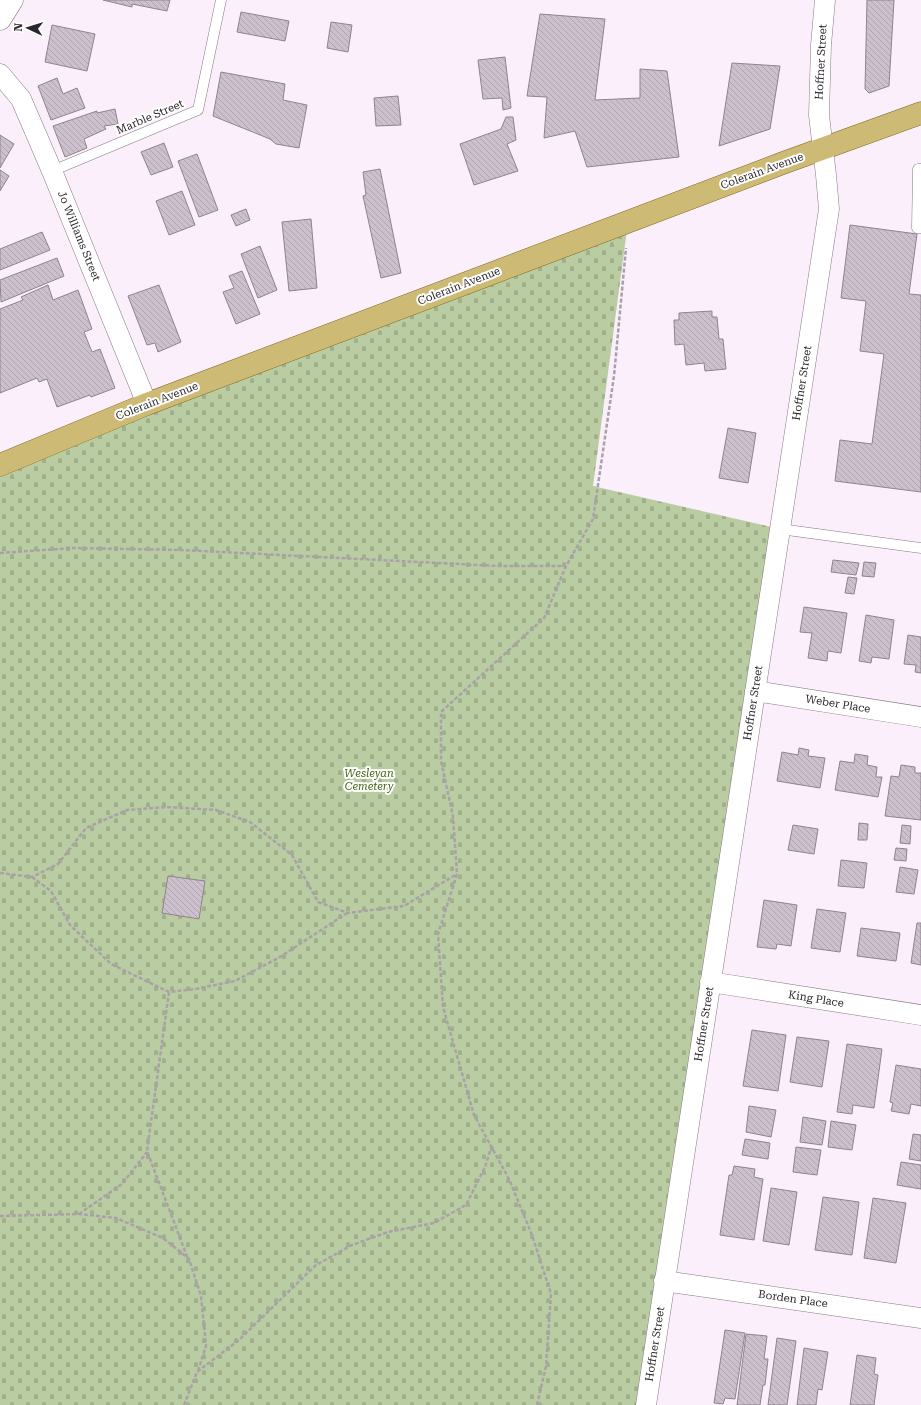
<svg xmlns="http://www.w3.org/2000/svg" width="921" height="1405" viewBox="0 0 921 1405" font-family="'Roboto Serif',serif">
  <defs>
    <pattern id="cemetery-stones" width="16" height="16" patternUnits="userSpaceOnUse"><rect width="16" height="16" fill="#bacda2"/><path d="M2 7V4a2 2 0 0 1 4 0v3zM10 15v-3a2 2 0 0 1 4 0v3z" fill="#a0b08c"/></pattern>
    <pattern id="building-back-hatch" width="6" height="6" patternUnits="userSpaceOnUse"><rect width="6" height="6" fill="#cbc0cb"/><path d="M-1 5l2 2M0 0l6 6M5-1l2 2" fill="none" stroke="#aea5ae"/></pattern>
  </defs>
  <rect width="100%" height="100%" fill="#fbeffb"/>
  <!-- cemetery -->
  <path fill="url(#cemetery-stones)" d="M628,222L593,486L780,529L646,1405H0V465Z"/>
  <!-- building -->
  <path fill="url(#building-back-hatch)" stroke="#8e838e" d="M103,0H170L167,11L132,4V7Z
    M867,0H894L889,86L869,93L865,89Z
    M241,12L289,21L285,41L237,32Z
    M540,14L605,19L595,100L640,98V69L667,71L679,157L587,167L575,131L544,138L547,97L527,96Z
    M331,22L352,25L348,52L327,48Z
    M52,25L95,34L87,71L45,62Z
    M505,57L511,108L503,110L502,98L483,99L478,60Z
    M732,63L780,66L770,129L719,146Z
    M221,72L285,84L283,100L307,105L299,148L276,144L270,139L213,116Z
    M57,78L63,94L77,88L85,108L51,120L38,86Z
    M398,96L401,125L376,126L374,98Z
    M115,109L118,124L104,126L106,129L84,139L87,148L65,157L53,126L97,111V113Z
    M506,117H513L516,140L507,144L518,171L474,185L460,144L501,129Z
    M0,135L14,144L0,168Z
    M164,143L173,167L151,175L141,152Z
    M197,154L218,210L199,217L178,161Z
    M380,169L401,273L381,278L363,196L366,195L363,172Z
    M0,170L9,176L0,191Z
    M182,191L195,225L169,235L156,201Z
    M246,209L250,220L236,226L231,215Z
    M311,219L317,288L289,291L282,222Z
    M850,225L917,234L909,294L921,295V492L835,481L840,440L872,444L884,354L860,351L866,301L841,298Z
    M42,232L50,250L0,270V249Z
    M260,246L277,290L258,298L241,254Z
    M57,258L64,276L1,302L0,280Z
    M242,271L260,314L236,324L223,292L234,288L229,276Z
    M48,285L53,300L78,290L92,329L84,332L92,352L100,349L115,388L91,397L90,395L57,407L47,379L39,382L37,378L0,393V309L23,300L21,297Z
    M159,285L181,342L158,352L155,343L147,345L128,296Z
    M712,311V317H717L719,339H723L726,369L705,371L704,363L686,365L684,344L675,345L674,320H679V313Z
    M728,428L756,433L748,483L719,478Z
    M833,560L859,563L856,575L831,572Z
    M864,562L876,563L874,577L862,576Z
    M848,577L857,578L854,594L845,593Z
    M804,607L847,613L841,653L828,651L827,661L808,658L812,633L800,632Z
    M866,615L894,620L889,659L872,657L871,663L859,661Z
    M908,635L921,637V673L915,672L916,665L904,664Z
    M799,748L809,750L808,756L825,758L820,788L777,781L782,752L798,755Z
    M855,754L868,756L867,765L877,767L876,777H882L878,797L835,790L840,761L854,763Z
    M901,765L915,767V773H921V820L885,816L891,776L899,777Z
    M859,823L868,824L867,840H858Z
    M793,825L818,829L814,854L788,850Z
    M902,825L911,826L910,844L900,843Z
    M896,848L907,849L906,861L894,860Z
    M841,860L867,863L864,888L838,886Z
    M900,867L918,870L914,894L896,892Z
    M168,876L205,881L199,919L162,913Z
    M764,900L797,905L791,946L777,944L776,949L757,947Z
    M817,909L846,913L840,952L811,948Z
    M917,923H921V965L911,963Z
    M861,928L900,933L896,961L857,956Z
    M752,1030L786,1035L778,1091L743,1086Z
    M797,1037L829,1041L822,1087L790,1082Z
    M847,1044L882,1049L874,1108L853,1105L852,1114L837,1112Z
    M896,1065L921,1069V1106L911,1104L909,1114L891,1111L893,1103L890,1102Z
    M749,1106L776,1110L771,1137L746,1132Z
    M803,1117L826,1121L822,1145L800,1142Z
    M831,1121L856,1125L852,1150L828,1147Z
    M913,1134L921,1135V1161L909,1159Z
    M745,1139L770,1143L768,1159L742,1155Z
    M796,1147L821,1150L817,1175L793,1172Z
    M901,1162L921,1165V1189L897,1185Z
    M734,1166L755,1169L754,1177L763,1179L754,1240L720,1235L729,1175H732Z
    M771,1188L797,1192L789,1245L763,1241Z
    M823,1197L859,1202L852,1255L815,1250Z
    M873,1198L906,1203L896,1263L864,1258Z
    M725,1330L745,1333L735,1399L725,1398L723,1404L714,1403Z
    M746,1334L767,1336L764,1359H768L765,1385H763L760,1405H737Z
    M777,1338L796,1341L787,1405H768Z
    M804,1348L828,1352L822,1390L818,1389L816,1405H797Z
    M857,1355L876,1358L874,1374L878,1375L874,1405H850Z"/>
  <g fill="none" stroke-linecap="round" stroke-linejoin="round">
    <defs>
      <path id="service" d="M921,169H918L917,228H921
        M52,171L198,110L221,0
        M780,529L921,548"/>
      <path id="minor" d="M0,74L21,99L52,171L147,404
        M755,691L921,717
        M710,982L921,1015
        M664,1281L921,1318
        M646,1405L829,209L826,175L819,115L821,45L825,0"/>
      <path id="tertiary" d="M0,19L12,0"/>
      <path id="primary" d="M0,465L147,404L783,163L921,113"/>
    </defs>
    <!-- service casing -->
    <use href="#service" stroke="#847a84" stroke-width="11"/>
    <!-- minor casing -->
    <use href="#minor" stroke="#847a84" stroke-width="21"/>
    <!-- tertiary casing -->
    <use href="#tertiary" stroke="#847a84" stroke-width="23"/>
    <!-- primary casing -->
    <use href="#primary" stroke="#7e681e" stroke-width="23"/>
    <!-- path -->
    <path stroke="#a9a0a9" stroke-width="2.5" stroke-dasharray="4 2" stroke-linecap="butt" d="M0,553L73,548L181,550L498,566H566
      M0,873L32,877L58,864L86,828L127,810L167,807L216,810L250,822L292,855L318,902L348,913L404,906L457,874
      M32,877L51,891L70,925L111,964L169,992L195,989L235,981L280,957L347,913
      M169,992L147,1151L188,1259
      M79,1214L122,1184L147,1152
      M0,1216L79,1214L116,1218L163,1238L189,1259L201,1296L206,1346L198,1371
      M184,1405L197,1372L239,1340L316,1265L352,1245L388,1232L434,1223L466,1205L485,1167L491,1148
      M537,1405L546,1366L551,1294L532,1235L509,1179L474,1115L443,1007L438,934L457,874L453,816L441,761V712L544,618L566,566L593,519L614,376L626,248"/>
    <!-- service -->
    <use href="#service" stroke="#fff" stroke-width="10"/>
    <!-- minor -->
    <use href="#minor" stroke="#fff" stroke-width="20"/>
    <!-- tertiary -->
    <use href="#tertiary" stroke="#fff" stroke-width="22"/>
    <!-- primary -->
    <use href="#primary" stroke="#cdba74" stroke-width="22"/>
  </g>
  <g text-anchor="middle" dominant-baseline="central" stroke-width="4" stroke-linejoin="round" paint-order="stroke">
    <!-- street labels -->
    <g font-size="11" fill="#2b262b" stroke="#fff">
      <text transform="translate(821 62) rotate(-87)">Hoffner Street</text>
      <text transform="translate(150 117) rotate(-23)">Marble Street</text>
      <text transform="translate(762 171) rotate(-20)">Colerain Avenue</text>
      <text transform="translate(79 236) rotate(68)">Jo Williams Street</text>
      <text transform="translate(459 286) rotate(-21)">Colerain Avenue</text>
      <text transform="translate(802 383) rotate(-81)">Hoffner Street</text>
      <text transform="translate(157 401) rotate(-21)">Colerain Avenue</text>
      <text transform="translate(753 703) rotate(-81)">Hoffner Street</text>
      <text transform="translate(838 704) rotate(9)">Weber Place</text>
      <text transform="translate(816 999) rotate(9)">King Place</text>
      <text transform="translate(704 1024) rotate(-81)">Hoffner Street</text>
      <text transform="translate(793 1299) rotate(8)">Borden Place</text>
      <text transform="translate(655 1344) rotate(-81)">Hoffner Street</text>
    </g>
    <!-- park labels -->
    <g font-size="11" font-style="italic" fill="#486213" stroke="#fff">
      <text x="369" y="773">Wesleyan<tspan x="369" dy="13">Cemetery</tspan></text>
    </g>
  </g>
  <!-- north arrow -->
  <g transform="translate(28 28) rotate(274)" stroke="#ffffff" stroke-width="3" paint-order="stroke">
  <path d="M0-3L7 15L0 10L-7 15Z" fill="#2b262b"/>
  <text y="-6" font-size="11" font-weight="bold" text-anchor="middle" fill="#2b262b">N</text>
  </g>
</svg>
